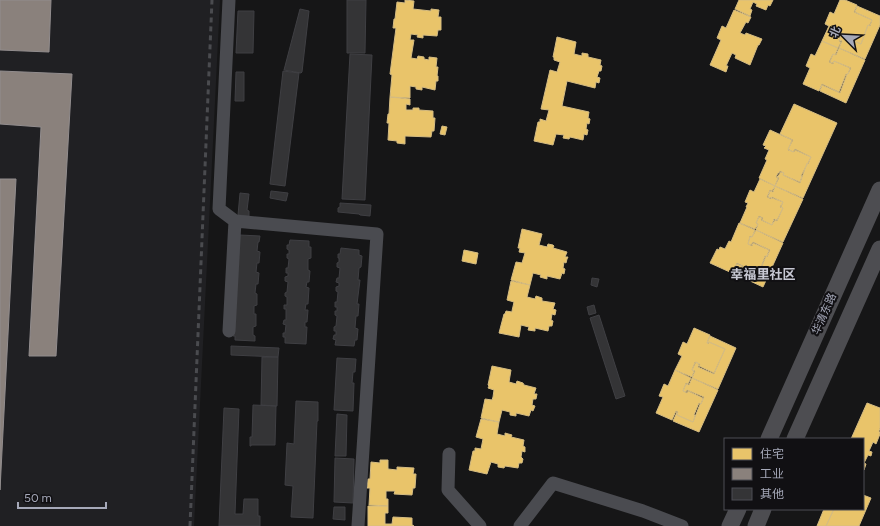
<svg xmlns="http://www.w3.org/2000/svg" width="880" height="526" viewBox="0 0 880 526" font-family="Figtree,'Noto Sans SC',sans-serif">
  <rect width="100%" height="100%" fill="#161617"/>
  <!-- built -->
  <path fill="#202023" d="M0,0H220L194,526H0Z"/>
  <!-- homes -->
  <path fill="#e9c46a" stroke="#d5bc82" d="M405,0L414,1L413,9L431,11V9L439,10L438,17H441V30H438L437,36L423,35V38L417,37L418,35L411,34L410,40H414L411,58L417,59L418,56L424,57V59L429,60V57L437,58L436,67H438L437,76H438V81H436L435,90L422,87V90L416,89V87L410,86V98L390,97L392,75L390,74L396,28H393L394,19H395L397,2L405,3Z
    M739,0H773L770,6L768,5L766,10L756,6L757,4L753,2L750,9L752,10L750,16L735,9Z
    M840,0H845L857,5L854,12L872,20L869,26L868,25L861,44L845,37L846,35L842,33L839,41L841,42L838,48L822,41L829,26L825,24L830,12L834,14Z
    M857,6L880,16V25L865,59L839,48L842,41L839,40L842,33L846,35L845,37L861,44L868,25L870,26L872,20L855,12Z
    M734,10L751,17L748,23L746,22L740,33L745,35L746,33L762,39L759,45H758L750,65L735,58L736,55L732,53L726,66H728L726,72L710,65L721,40L717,38L722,26L726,28Z
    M557,37L576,42L574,54L582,56V53L588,54V57L601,60L600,65L602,66L601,71H599L597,77L600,78L599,83L596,82L595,88L567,81L562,106L589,112L588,118L590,119L589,124L587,123L586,129L588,130L587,135L584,134L583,140L570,137L569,139L563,138L564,135L556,134L553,145L534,141L538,122H540V119L546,121L549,110L541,109L550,70L557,72L560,62L554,60V57H553Z
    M822,41L838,48L835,55L833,54L829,62L833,64L834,61L850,68L848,74H846L839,92L822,84L819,91L803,84L810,68L806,66L811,54L815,56Z
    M839,48L865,60L846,103L820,91L822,85L840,93L847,74H848L851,68L834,61L833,63L830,62L833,54L836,55Z
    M390,97L410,99V105L406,104V110H413V108H419V110L433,111V118H435L434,131H432L431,137L405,136V144L397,143V141L388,140L389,123H387L388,114H389Z
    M794,104L837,123L803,198L775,186L779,178L777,177L781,172L784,173L783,175L800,183L807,163L808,164L811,157L795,149L793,152L788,149L793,140L780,134Z
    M442,126L447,127L445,135L440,134Z
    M770,130L792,140L788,150L794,152L795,150L811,157L801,176H802L800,182L783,175L784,173L780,171L779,173H778L776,177L778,178L775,186L759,178L767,160L765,159L769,150L764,148L766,146L763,145Z
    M760,179L775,186L772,191L770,190L767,197L771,199L772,198L783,202L780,207L783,208L777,220L774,219L772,225L762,220L763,218L759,216L756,223L758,224L755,229L740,223L747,207H746L748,203L745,202L750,190L754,192Z
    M775,186L803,199L783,242L756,230L758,224L756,223L759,217L762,218L761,220L772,225L775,220L777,221L783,208L781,207L783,202L772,197L771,198L768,197L770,191L773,192Z
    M739,223L755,230L752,237L750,236L748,244L752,246L753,243L769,250L767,256H765L758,276L742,268L743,266L737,263L732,273L710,263L717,249L719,250L720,247L725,249L729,241L731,242Z
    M522,229L542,234L539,245L547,247L548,244L553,245L554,246L553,248L567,252L565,257H568L567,259L566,263L564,262L563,268L565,269L564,274L562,273L560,279L547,276V279L540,277L541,275L533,273L530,285L511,280L516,262L522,263L525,253L519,252L520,248H518Z
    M756,230L783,243L763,287L733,273L737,264L742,266L741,269L758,276L766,256L767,257L770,250L753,242L751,245L748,244L750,237H752Z
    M464,250L478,253L476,264L462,261Z
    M511,281L530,285L527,297L535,299L536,296L542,298V301L555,303L553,309L556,310L555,315L552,314L551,320L553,321L552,326H549L548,331L535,328V331L528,330L529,327L521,325L519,337L499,333L504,314H505L506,311L512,312V311L514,302L507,300Z
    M694,328L710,335L707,343L708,344L709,342L725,349L714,373L699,366L700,364L695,362L692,370L694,371L692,377L675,370L682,356L678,354L683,342L687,344Z
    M710,336L736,348L718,389L692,378L695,371L692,370L696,362L699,364L698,367L714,374L717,367L725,349L709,342L707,343Z
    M492,366L511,370L509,382L516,384L517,381L523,383L524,385L536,388L534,394H537L536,399H533L532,405L535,406L533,411L531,410L529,416L516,413V416L510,415V412L502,410L499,422L481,418L485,399L492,400L493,397L494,390L488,388L489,386L488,385Z
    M675,370L691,378L688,384L686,383L683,391L687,393L688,391L703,398L701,404L699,403L694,415L695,416L693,422L677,415L678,412L676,411L672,420L656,413L663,397L659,396L664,384L668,386Z
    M692,378L718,390L699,432L673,421L677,412V415L693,422L700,404H701L704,397L687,390L686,392L683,391L686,384L689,385Z
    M867,403L880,408V428L879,431L880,434L876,444L873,442L869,451L872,452L871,456L868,455L864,463L866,464L864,470L863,439H851Z
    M481,419L499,422L497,434L505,436V433L512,435L511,437L524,440L523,446L525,447V452L522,451L521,457L523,459L522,463H519L518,468L505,466L504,468L498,467V464L491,462L487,474L469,470L473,451H475V448L481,449L483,439L476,437Z
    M380,460H388V469L397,470V467L414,468L413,474H416L415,488H413L412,495L394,494L395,491H386V499H388V506L369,505L370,488H367L368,479H370L371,462L380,463Z
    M863,495L871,498L859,526H826L834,509H863Z
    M368,506H388V513H385V524H392L393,517L412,518V525L414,526H368Z
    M824,509H834L826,526H817Z"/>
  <!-- industry -->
  <path fill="#8a817c" stroke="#928d8e" d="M0,0H51L49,52L0,50Z
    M0,71L72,74L56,356H29L41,127L0,124Z
    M0,179H16L0,490Z"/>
  <!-- building -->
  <path fill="#343436" stroke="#3f3f43" d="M347,0H366L365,53H347Z
    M300,9L309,11L302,72L301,73L284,70Z
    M238,11H254L253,53H236Z
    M350,54L372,55L365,200L342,199Z
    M283,71L299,73L285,186L270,184Z
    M236,72H244V101H235Z
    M271,191L288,193L286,201L270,198Z
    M240,193L249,194L247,210L249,211V216L238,215Z
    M340,203L371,205L370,216L360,215L359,214L338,212V208L340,207Z
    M240,235L260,236L259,242H258L257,251L260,252L259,263H257L256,272L259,273L258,284H256L255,293L257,294V305L254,306V314H256V326L253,327V335L255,336V341L235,340V336H233Z
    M290,240L309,241V247H311V258L308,259V270L310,271L309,282H307L306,287L309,288L308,304H306L305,310H308L307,322H305V327H307L306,344L285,343V337H283V333H285L286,325L283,324L284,320H286V309H284V305H287V297L285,296V293L287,292L288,282L285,281V277L288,276V273H286V268H288L289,259L287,258V254H289V250L287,249V245H289Z
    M341,248L359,250V255L362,256L361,267L359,268L358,280H360L357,304H359L358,316H356L355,328L358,329L357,340H355L354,346L335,345L336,340L333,339L334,335H336V331H334V327L336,326L337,316L335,315V311H337V307H335V302H337L338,292L336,291V287L339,286V283L336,282L337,278H339L340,268L337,267V263L339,262V258H338V254H340Z
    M592,278L599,279L597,287L591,285Z
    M594,305L596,313L589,315L587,307Z
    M599,315L625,396L616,399L590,318Z
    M231,346L279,348L278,357L231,355Z
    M262,357H278L277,406L261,405Z
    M337,358L356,359L355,372H353L352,383H354L353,411L334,410Z
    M296,401L318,402V421H317L313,518L291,517L293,486L285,485L287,443L294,444Z
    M253,405L276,406L275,445H251V446H250V437H252Z
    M224,408L239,409L235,514H243L244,499H258V516H260V526H219Z
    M337,414L347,415L346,456H335Z
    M335,458L354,459L353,503L334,502Z
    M334,507H345V520L333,519Z"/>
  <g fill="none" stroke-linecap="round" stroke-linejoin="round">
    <!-- minor -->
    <path stroke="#4a4b50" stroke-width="13" d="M229,0L219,209L235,221L377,234L358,526
      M229,331L235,221
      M449,454L448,490L480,526
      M520,526L553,483L643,511L682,526"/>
    <!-- major -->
    <path stroke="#4d4d51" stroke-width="17" d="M769,439L880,190
      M795,439L880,249
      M730,526L738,509
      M756,526L763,509"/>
    <!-- rail -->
    <path stroke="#4a4b4f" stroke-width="3" stroke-dasharray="5 4" stroke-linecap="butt" d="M190,526L212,0"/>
  </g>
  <g text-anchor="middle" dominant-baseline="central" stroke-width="4" stroke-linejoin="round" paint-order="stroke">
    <!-- street labels -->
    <g font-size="11" fill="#a6a9b9" stroke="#111013">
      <text transform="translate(824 314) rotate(-66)">华清东路</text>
    </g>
    <!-- quarter labels -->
    <g font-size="13" font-weight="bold" fill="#c8c9d4" stroke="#111013">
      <text x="763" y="274">幸福里社区</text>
    </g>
  </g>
  <!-- legend -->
  <rect x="724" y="438" width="140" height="72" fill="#111013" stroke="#4d4d55"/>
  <rect x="732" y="448" width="20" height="12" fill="#e9c46a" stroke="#4d4d55"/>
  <text x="760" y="458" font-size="12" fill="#a6a9b9">住宅</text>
  <rect x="732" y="468" width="20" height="12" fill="#8a817c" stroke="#4d4d55"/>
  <text x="760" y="478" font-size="12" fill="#a6a9b9">工业</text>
  <rect x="732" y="488" width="20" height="12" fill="#343436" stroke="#4d4d55"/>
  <text x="760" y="498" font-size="12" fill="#a6a9b9">其他</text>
  <!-- north arrow -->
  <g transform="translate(844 36) rotate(294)" stroke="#111013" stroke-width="3" paint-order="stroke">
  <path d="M0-3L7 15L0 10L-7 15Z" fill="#a6a9b9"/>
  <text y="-6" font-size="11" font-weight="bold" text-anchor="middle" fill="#a6a9b9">北</text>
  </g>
  <!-- scale -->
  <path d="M18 502v6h88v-6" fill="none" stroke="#a6a9b9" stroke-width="2"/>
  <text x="24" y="502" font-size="12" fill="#a6a9b9" stroke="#111013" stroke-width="3" paint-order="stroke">50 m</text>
</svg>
